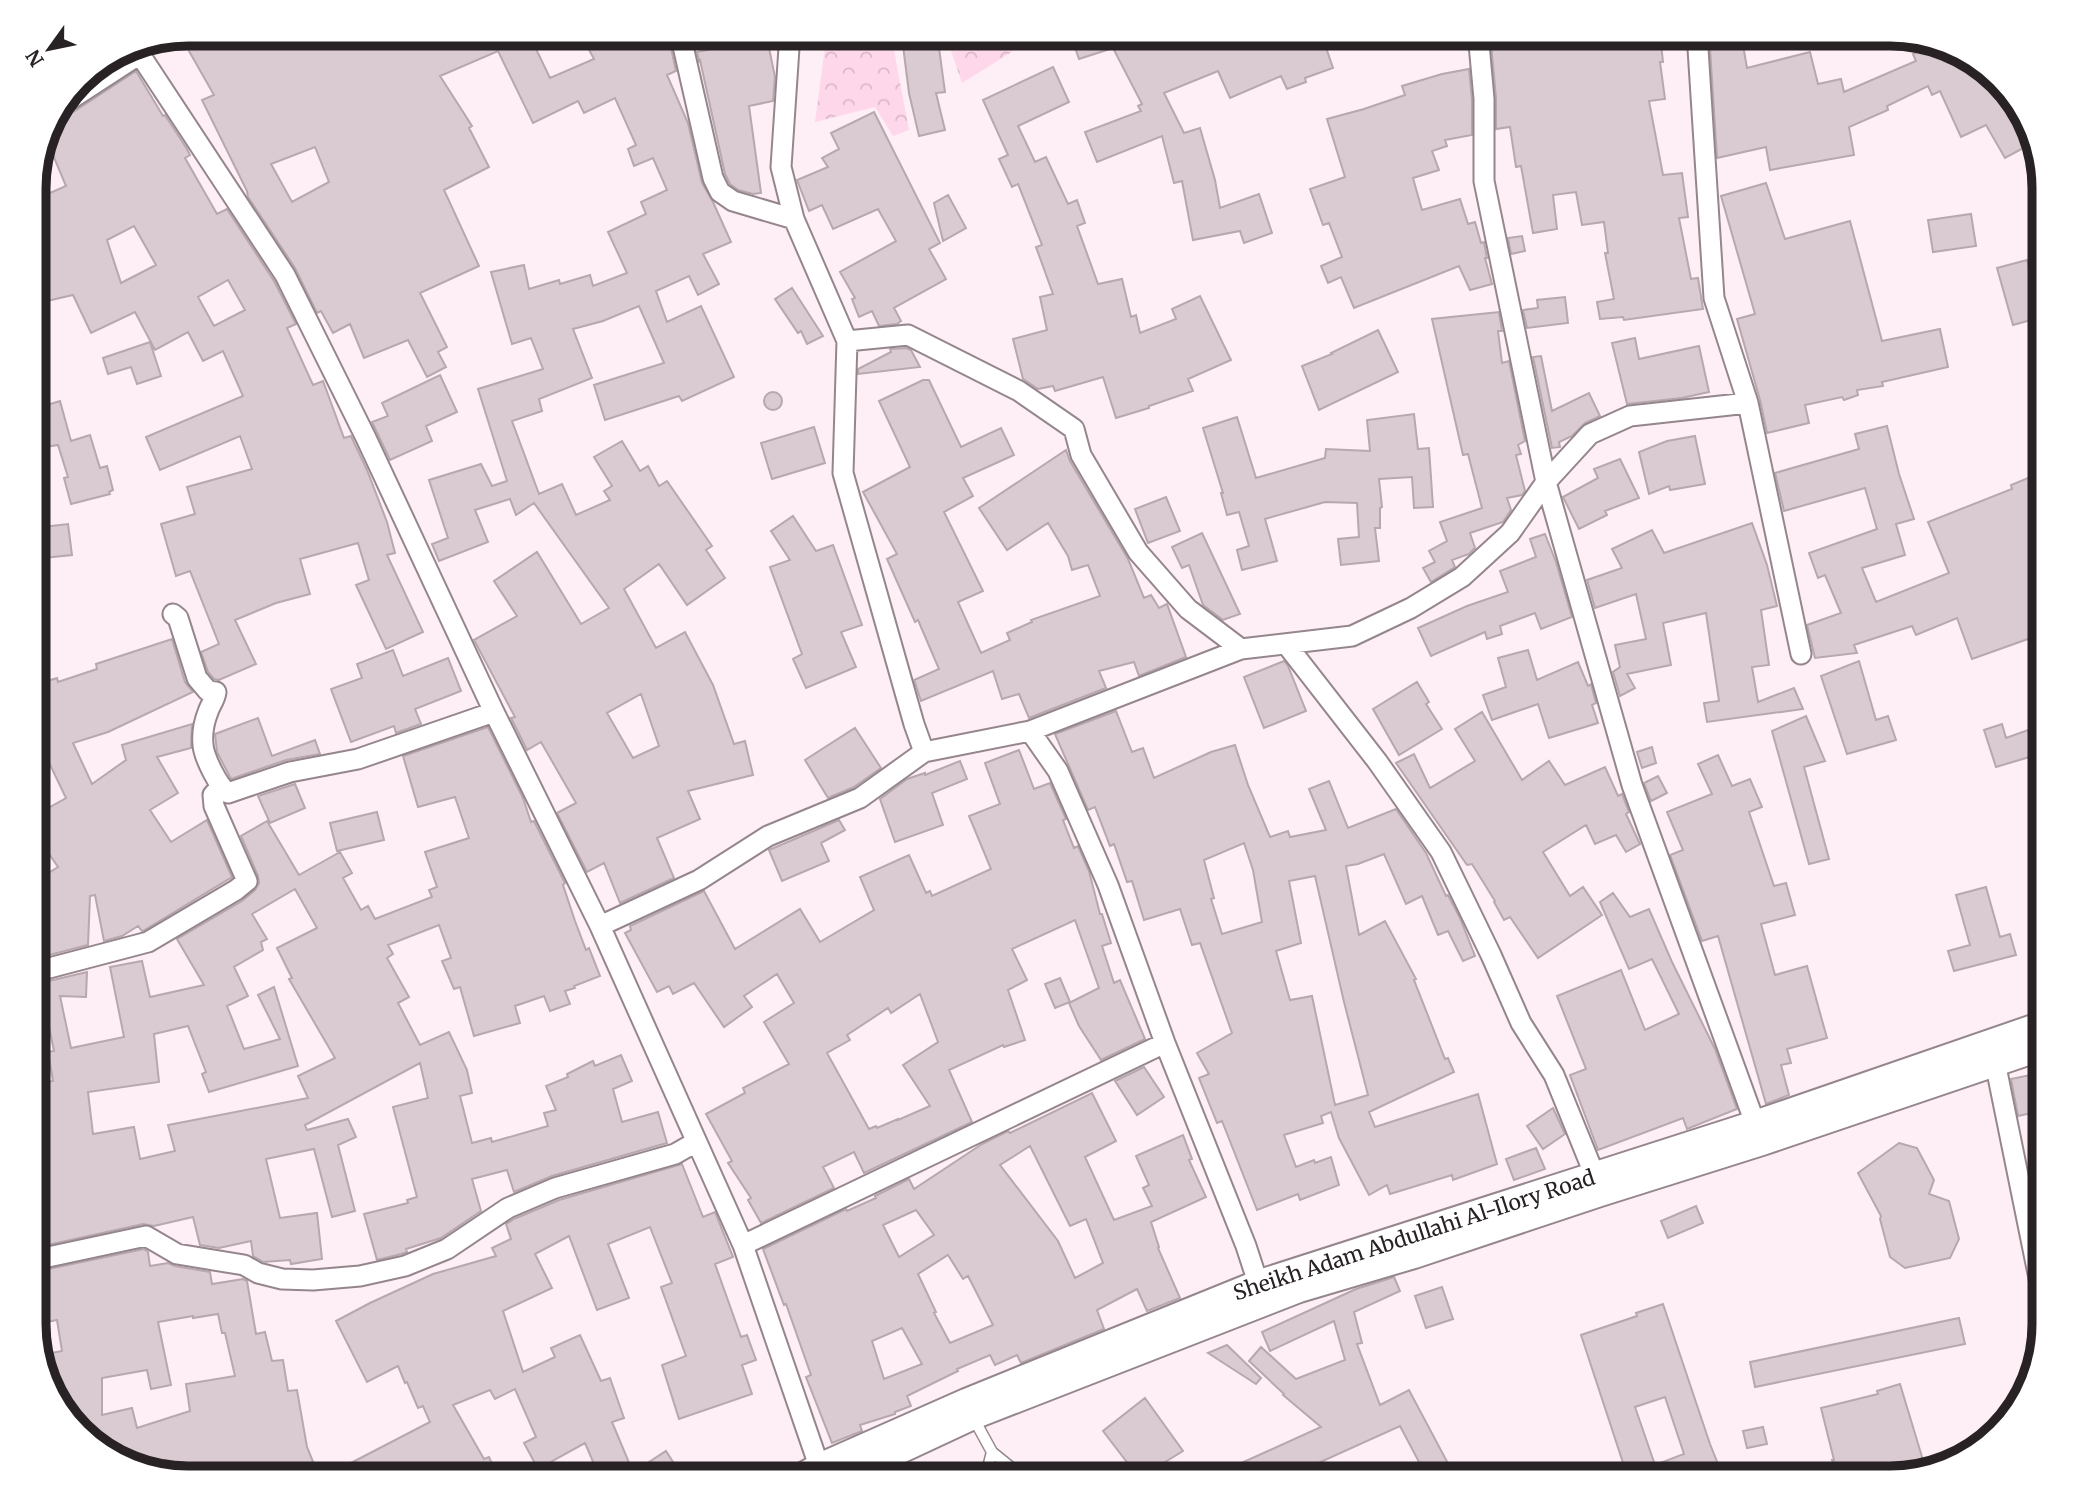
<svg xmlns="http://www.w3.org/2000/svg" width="2078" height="1512" viewBox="0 0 2078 1512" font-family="Merriweather,serif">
  <defs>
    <pattern id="forest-crowns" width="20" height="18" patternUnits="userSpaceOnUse" patternTransform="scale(1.75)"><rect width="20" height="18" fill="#fed8ea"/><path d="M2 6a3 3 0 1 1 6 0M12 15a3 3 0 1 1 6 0" fill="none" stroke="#dab9c9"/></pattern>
  </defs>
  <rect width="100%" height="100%" fill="#feeef5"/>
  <!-- forest -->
  <path fill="url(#forest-crowns)" d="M827,33H909L892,40L909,130L893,136L875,107L815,122Z
    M945,33H1042L962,83Z"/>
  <!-- building -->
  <path fill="#dacad1" stroke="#b7a7ae" stroke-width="2" fill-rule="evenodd" d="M200,33H378L381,39L399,33H423L426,43L448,33H564L536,49L550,78L594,59L580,33H664L671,48L676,71L667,75L688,123L702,183L713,202L731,242L703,254L719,284L698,295L689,276L656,291L667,322L701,306L734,377L682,401L679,396L605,420L594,385L664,363L639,306L603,321L573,329L592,378L539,399L542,411L512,421L539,494L562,484L576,515L610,500L604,491L612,486L594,457L622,441L640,471L648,466L659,486L667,481L712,546L706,550L725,578L687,605L659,564L624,589L656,648L685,632L713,685L734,744L745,741L753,775L688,791L700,819L657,838L674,878L620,903L604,863L587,872L557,813L576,803L541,742L527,750L511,718L515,717L474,640L517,616L494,581L537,552L581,624L609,608L534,503L516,515L510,499L475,510L488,542L439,561L432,544L448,538L429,480L481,464L492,486L507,481L478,389L543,369L531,338L512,344L491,272L524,265L529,289L559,280L560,284L590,275L593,286L627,273L608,232L646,214L641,202L667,190L653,158L634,166L628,149L636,145L615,98L584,113L578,101L533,123L498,51L440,76L472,126L469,128L489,167L444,190L479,266L420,293L447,347L438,352L446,367L427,377L408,340L364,358L350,324L333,333L321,311L317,313L295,268L248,197L247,191L202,100L214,95L185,44ZM315,147L329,182L292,202L271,164ZM641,694L659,746L633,758L607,713Z
    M937,33L945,92L936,93L945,130L919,136L909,93L902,38Z
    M1070,33H1216L1222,43L1245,33H1321L1333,68L1305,78L1306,82L1287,89L1281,76L1230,98L1218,71L1164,93L1184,133L1200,128L1215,180L1220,208L1259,194L1272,233L1244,243L1240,231L1193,240L1182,181L1174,183L1162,136L1097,162L1085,132L1141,111L1138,106L1142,104L1113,48L1079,59Z
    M1490,33H1562L1564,45L1660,34L1663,62H1660L1665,99L1649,101L1663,175L1682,173L1688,217L1679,218L1691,279L1698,278L1703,309L1624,320L1623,317L1600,319L1597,302L1614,299L1605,253H1608L1604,222L1582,225L1576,192L1553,195L1557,229L1533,233L1521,166L1516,167L1510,127L1496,129V98Z
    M1709,33H1741L1747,68L1810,52L1818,84L1841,79L1844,92L1916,61L1913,54L1929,46L1984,65L2018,106L2007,110L2027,146L2005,158L1986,125L1961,137L1940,91L1932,95L1928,86L1887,106L1888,110L1849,127L1854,155L1770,170L1766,147L1717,158Z
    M767,38L775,77L773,101L749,106L761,193L753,194L738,190L730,184L725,174L700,60L699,61L697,52Z
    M1053,67L1069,102L1018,126L1035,162L1046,157L1068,204L1077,200L1085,223L1077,226L1098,284L1122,279L1131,317L1136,315L1140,333L1176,319L1172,309L1200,296L1231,360L1188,379L1193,391L1149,406V408L1116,418L1103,377L1055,391L1053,386L1038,389L1023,379L1013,339L1047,330L1040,297L1053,294L1036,247L1042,245L1018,184L1012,187L999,159L1008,155L983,100Z
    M1469,69L1472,100V135L1445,140L1447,146L1432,151L1439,170L1413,178L1422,210L1460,199L1468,224L1475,222L1481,243L1484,242L1487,258H1485L1492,284L1470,290L1459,266L1354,308L1341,277L1328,283L1321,266L1342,257L1329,223L1323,225L1310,189L1345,177L1327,119L1364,109L1405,95L1402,86L1442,74Z
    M136,71L163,116L165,115L187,149L190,155L185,158L217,214L227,209L274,281L296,324L287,328L313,385L323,381L344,438L351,436L367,470L387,522L395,553L387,555L423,632L386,649L356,585L369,580L358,543L300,559L310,594L276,603L235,620L256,664L219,680L214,679L208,672L201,652L219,644L190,571L176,576L161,524L195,514L187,487L252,469L240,436L160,470L146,437L243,396L223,351L203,361L188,332L155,350L135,312L91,333L73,295L34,304V200L66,186L45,136L49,119L57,120L64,118ZM134,226L156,265L121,283L107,240ZM228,280L245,310L214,326L198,297Z
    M874,112L940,243L929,249L946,279L894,308L901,321L897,324L879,326L872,311L859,317L852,299L855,298L840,272L896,241L878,209L833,229L822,205L809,211L797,180L828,167L822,158L839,149L831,133Z
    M1766,183L1785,239L1850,221L1882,341L1940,329L1948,367L1882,382L1883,386L1857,390L1858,395L1844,400L1842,397L1805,405L1809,423L1767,433L1760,400L1737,319L1755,314L1721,196Z
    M948,195L966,228L943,241L934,203Z
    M1971,214L1976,246L1933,252L1928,220Z
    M1522,236L1525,251L1511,254L1508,238Z
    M2027,260L2031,275L2045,272V316L2013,325L1997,268Z
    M792,288L823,336L807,344L801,331L798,333L775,299Z
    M1565,297L1568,323L1527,328L1523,310L1538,308L1537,300Z
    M1499,312L1502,331H1498L1502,363L1509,361L1525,441L1518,445L1521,454L1516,455L1525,491L1522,495L1507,498L1511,510L1503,522L1470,533L1475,548L1469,554L1452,560L1455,567L1431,582L1423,568L1435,562L1429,551L1447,541L1440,522L1482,508L1468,454L1463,455L1432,319Z
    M1378,330L1398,372L1319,410L1302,366L1332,354L1331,353Z
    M1635,338L1639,359L1699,346L1709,392L1682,398L1627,404L1612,343Z
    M150,342L161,376L137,384L131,367L108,374L103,358Z
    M906,348L911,350L920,367L858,374V369L891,352L890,349Z
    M1541,356L1552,411L1589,393L1600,416L1585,423L1572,436L1559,442L1560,447L1552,448L1533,357Z
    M440,375L457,412L426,426L432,441L390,460L372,422L388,416L382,403Z
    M923,380H929L961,447L1001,428L1014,455L963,478L973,496L944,512L983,591L958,602L981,653L1010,640L1007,633L1032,622L1031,620L1100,596L1088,565L1072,570L1068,556L1048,523L1007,550L979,508L1066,450L1070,461L1128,559L1144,598L1151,595L1159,608L1167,604L1186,657L1139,676L1134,662L1099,671L1106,688L1029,718L1019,694L1002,699L993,671L921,701L914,680L939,669L918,620L915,622L887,559L897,554L863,492L910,467L879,401Z
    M764 401a9 9 0 1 1 18 0a9 9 0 1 1-18 0Z
    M60,401L71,441L90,435L100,468L107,466L113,490L109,492L110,494L71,504L64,478L68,477L58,445L34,449V409Z
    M1414,414L1418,449L1429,448L1433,507L1414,508L1412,477L1379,479L1382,507L1380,508V528H1375L1379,561L1341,565L1338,539L1359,537L1357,503L1325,502L1265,519L1277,561L1242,570L1237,550L1249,546L1239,512L1227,515L1221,493H1223L1203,428L1237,417L1256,478L1325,458L1326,449L1370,451L1367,420Z
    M1887,426L1899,474L1914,519L1896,524L1905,555L1862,568L1876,602L1949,573L1928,522L2012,489L2011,485L2045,471V633L1972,659L1957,618L1916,635L1912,626L1854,645L1857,653L1815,658L1807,625L1841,613L1825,575L1818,578L1809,553L1877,529L1865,488L1784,511L1775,473L1859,449L1855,434Z
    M814,427L825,463L772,479L761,443Z
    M1695,436L1705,484L1670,490L1669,486L1649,494L1639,452L1667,441Z
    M1620,459L1639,498L1605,511L1607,515L1579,529L1563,497L1598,478L1594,469Z
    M1166,497L1180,531L1148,543L1135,509Z
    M793,516L816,551L833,545L862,625L841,632L856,667L806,688L793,659L802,654L770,567L790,560L771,531Z
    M1752,523L1767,565L1777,606L1761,610L1769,665L1752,667L1758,702L1794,688L1803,709L1707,722L1704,703L1719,701L1706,613L1663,623L1671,665L1627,674L1635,688L1620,696L1613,672L1620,667L1615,645L1646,639L1636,594L1595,608L1587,580L1622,568L1612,549L1652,530L1664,553Z
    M68,524L72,555L34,559V528Z
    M1202,533L1240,614L1223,620L1203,605L1189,565L1182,568L1172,547Z
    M1545,534L1556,562L1572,617L1541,629L1535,613L1500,626L1502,634L1487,639L1485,632L1431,656L1418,628L1467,606L1508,592L1500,571L1536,557L1530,539Z
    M172,639L185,682L193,692L108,732L73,743L92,784L126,760L122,745L192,724L191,748L157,757L178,793L150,810L171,842L207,820L232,877L143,931H142L138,926L122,936L104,941L95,895L90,896L88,945L34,959V882L58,867L45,848L48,846L34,819V816L66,798L43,750L34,753V685L57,678L58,682L97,669L96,664Z
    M393,650L403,676L448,658L461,691L415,709L421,724L396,733L394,726L351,742L331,689L362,678L357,664Z
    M1528,650L1537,680L1578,662L1588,686L1591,684L1596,703L1592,705L1598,723L1549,738L1538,704L1492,720L1483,695L1506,687L1498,658Z
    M1284,661L1288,666L1306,711L1264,728L1244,677Z
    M1859,661L1876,720L1888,716L1896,740L1847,754L1821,676Z
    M1417,682L1429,702L1426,704L1442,729L1399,755L1373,709Z
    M1116,711L1132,752L1143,748L1154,778L1211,752L1235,745L1248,785L1270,837L1288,831L1290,837L1326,830L1309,789L1329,781L1348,828L1396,809L1426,853L1446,896L1448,895L1460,918L1475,956L1463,961L1448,931L1438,935L1422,896L1406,904L1384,854L1358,864L1346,866L1359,935L1385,921L1416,979L1414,980L1445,1059L1448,1058L1454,1072L1369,1112L1375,1127L1478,1094L1497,1164L1453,1180L1452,1175L1390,1194L1387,1185L1369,1195L1339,1138L1331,1112L1321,1116L1323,1123L1284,1135L1296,1167L1314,1160L1315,1163L1331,1157L1339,1185L1300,1200L1298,1194L1257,1210L1222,1121L1217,1123L1199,1078L1209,1074L1197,1053L1232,1033L1200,943L1192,945L1180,909L1144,920L1132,881L1127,882L1114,844L1110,846L1095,807L1088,810L1055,734ZM1244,843L1253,870L1262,922L1222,934L1211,899L1214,898L1204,860ZM1315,876L1344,1002L1368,1095L1335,1105L1312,996L1290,1000L1276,951L1301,943L1289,881Z
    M1482,712L1522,780L1549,761L1565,785L1605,767L1618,796L1622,794L1629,812L1626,814L1640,844L1626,852L1616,835L1595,844L1586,825L1543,852L1570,896L1583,887L1602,915L1538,958L1510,917L1504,920L1494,902L1495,901L1472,864L1467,865L1396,763L1414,754L1430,788L1475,761L1455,729Z
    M1806,716L1825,761L1804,767L1829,859L1809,864L1772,731Z
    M258,718L272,756L315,740L320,754L286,760L231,779L217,752L215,734Z
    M2002,724L2006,738L2028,730L2036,755L1996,767L1984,730Z
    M488,727L523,798L531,822L534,821L565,883L563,885L575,921L586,950L589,948L600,976L574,986L575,988L565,991L570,1004L550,1011L544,996L515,1006L520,1023L474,1036L460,987L454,989L442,961L451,958L439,925L388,945L393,954L387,958L409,997L398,1003L420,1045L449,1032L467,1070L472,1093L460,1096L472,1143L491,1138L492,1142L548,1126L544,1113L556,1110L546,1086L568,1077L567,1074L593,1061L595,1066L621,1055L632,1081L613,1089L622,1122L658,1112L667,1143L552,1176L514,1192L507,1170L472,1179L481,1211L441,1238L406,1249L407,1252L401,1254L377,1260L364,1214L408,1203L407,1200L417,1197L393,1107L428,1098L420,1063L305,1125L307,1130L348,1119L356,1137L338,1145L355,1211L332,1217L314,1149L266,1159L280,1218L317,1213L322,1259L291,1264L290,1260L263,1262L253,1256L251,1241L219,1248L200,1245L193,1217L154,1226L143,1224L34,1248V1084L53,1081L48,1052L54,1051L40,983L87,972L86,997L60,996L71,1048L124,1037L110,967L142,961L150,997L204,985L177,939L242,901L255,890L259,883L258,876L241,836L267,821L299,875L340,852L352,873L343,878L361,910L368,906L375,919L432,897L429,890L437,887L425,852L469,838L455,797L418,807L403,756ZM295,889L317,928L277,948L292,978L289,979L335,1058L298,1076L308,1098L168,1125L175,1151L140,1159L134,1127L93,1134L88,1092L159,1082L154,1034L188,1026L206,1072L202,1074L209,1092L298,1066L274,987L258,995L280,1039L244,1049L227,1006L248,996L234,967L263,950L261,942L267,939L252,914Z
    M855,728L881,768L854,787L828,798L805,760Z
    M1652,747L1656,763L1642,768L1637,752Z
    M1019,750L1034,789L1050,783L1066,819L1063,820L1074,848L1078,846L1089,871L1100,914H1102L1111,943L1102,946L1114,983L1120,980L1145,1039L1101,1060L1079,1026L1069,1003L1099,988L1075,920L1012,949L1027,980L1008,990L1025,1040L1004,1047L1003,1045L949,1070L972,1122L864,1173L854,1152L823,1167L834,1188L761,1223L748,1200L751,1198L728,1163L732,1161L706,1114L745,1093L743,1088L789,1064L764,1022L794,1003L777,974L744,996L752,1007L724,1027L694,983L673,994L669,986L657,992L625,933L631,930L630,926L704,891L735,949L800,909L820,942L874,910L860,877L909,855L926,893L930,891L932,896L991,869L969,816L1000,804L985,763ZM920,994L938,1042L903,1065L930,1106L898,1120V1119L877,1128L876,1126L869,1129L827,1053L850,1040L847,1035L888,1008L891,1013Z
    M1718,755L1732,786L1750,779L1762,807L1749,812L1774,886L1786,883L1795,915L1761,924L1775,975L1807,966L1827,1038L1787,1049L1791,1063L1781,1065L1789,1095L1766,1104L1718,936L1702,941L1670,855L1683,850L1667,812L1712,794L1698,764Z
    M960,761L967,779L932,793L943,825L895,842L880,799L907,779L925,773V775Z
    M1658,776L1667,793L1651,801L1644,783Z
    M295,784L305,808L270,823L258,796Z
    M377,812L384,840L337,851L330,823Z
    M839,820L845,830L821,843L829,861L782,881L769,850Z
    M1986,887L2000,937L2010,934L2016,955L1954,971L1948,951L1970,945L1956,895Z
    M1613,893L1630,917L1649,909L1672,962L1715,1049L1737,1109L1687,1129L1683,1118L1598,1150L1570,1075L1586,1069L1557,996L1621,970L1645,1030L1679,1014L1652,959L1629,969L1600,902Z
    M1060,978L1070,1002L1055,1008L1045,984Z
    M1144,1067L1164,1097L1137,1115L1115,1081Z
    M2045,1072V1110L2018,1116L2011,1079Z
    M1092,1093L1116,1141L1085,1157L1114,1220L1152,1206L1143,1188L1149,1185L1136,1156L1183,1135L1192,1159L1189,1160L1206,1197L1151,1222L1159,1247L1158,1248L1180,1298L1147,1311L1137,1289L1097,1310L1104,1329L1021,1363L1017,1355L995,1365L990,1355L957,1369L958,1371L907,1396L911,1406L895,1412V1414L860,1425L862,1431L832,1443L806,1377L811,1375L786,1304L784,1305L763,1249L846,1209L847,1211L876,1198L875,1196L909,1179L914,1189L982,1144L1008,1131L1010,1133ZM1030,1146L1070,1226L1086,1219L1103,1263L1075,1278L1058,1241L1000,1165ZM916,1210L934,1235L899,1257L883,1225ZM948,1255L963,1279L968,1276L993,1325L950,1343L934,1313L936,1312L918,1274ZM902,1328L922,1364L884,1379L872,1341Z
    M1553,1108L1565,1134L1543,1149L1527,1126Z
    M1899,1143L1917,1148L1934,1180L1929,1194L1949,1201L1959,1239L1950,1258L1905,1268L1890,1257L1880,1219L1881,1216L1858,1173Z
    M1536,1148L1545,1169L1514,1180L1506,1159Z
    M682,1164L703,1217L715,1212L733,1257L715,1264L741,1337L747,1335L756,1360L742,1365L752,1394L679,1419L662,1365L686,1356L661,1287L672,1283L650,1227L608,1244L629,1298L597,1310L569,1236L535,1254L552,1288L503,1311L523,1372L555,1357L551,1348L580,1335L601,1381L610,1378L624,1418L612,1422L630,1465L600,1478L585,1443L538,1469L524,1443L536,1437L515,1389L495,1399L490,1390L453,1405L484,1459L489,1457L499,1479H320L430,1422L423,1406L418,1408L407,1382L405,1383L398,1366L367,1382L336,1321L370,1303L433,1274L496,1256L492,1248L511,1239L506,1224L514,1219L559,1200Z
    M1696,1206L1703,1223L1668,1238L1661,1221Z
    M144,1249L148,1252L150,1266L168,1263L175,1266L210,1272L212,1284L243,1279L247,1281L256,1334L265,1332L272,1361L283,1360L288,1391L297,1390L307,1447L320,1479H187L171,1473L166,1460L148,1465L94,1447L54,1401L40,1355L62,1351L57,1320L36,1324L34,1311V1272ZM218,1314L222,1333H225L235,1376L186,1384L190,1411L137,1428L132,1408L102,1415V1378L147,1370L151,1389L171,1385L158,1322L193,1316V1318Z
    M1394,1277L1400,1291L1354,1312L1362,1343L1357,1344L1380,1405L1409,1390L1452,1471L1436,1479H1428L1400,1426L1283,1479H1206L1321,1427L1283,1395L1284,1394L1249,1361L1261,1347L1296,1379L1345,1360L1334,1321L1270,1351L1262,1332L1356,1289Z
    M1442,1287L1453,1319L1426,1328L1415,1296Z
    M1663,1304L1710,1444L1724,1479H1622V1477L1627,1475L1581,1335L1637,1316L1636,1313ZM1665,1397L1684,1454L1655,1465L1635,1407Z
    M1959,1318L1965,1344L1755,1387L1750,1362Z
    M1227,1345L1261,1378L1256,1384L1208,1353Z
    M1900,1384L1926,1470L1890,1479H1838L1832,1460H1834L1821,1408L1878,1394L1877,1391Z
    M1145,1398L1183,1451L1139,1478L1103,1431Z
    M1763,1427L1767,1444L1747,1448L1743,1431Z
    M666,1451L684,1479H623Z"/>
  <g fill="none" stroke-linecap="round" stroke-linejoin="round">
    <defs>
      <path id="service" d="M974,1419L992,1452L1025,1479
        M985,1479L992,1452"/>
      <path id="minor" d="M680,33L713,178L720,192L733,201L794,219
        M790,33L781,167L794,219L847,341L843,473L914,724L924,752L1030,731L1058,771L1108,885L1165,1043L1246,1246L1262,1295
        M1478,33L1484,99V181L1546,482L1632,785L1755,1123
        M1697,33L1714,298L1748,403L1801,654
        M133,44L285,275L366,438L494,712L600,926L743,1245L819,1466
        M57,108L140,54
        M847,341L908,335L1019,391L1074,429L1081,455L1138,552L1188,609L1241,649
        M173,614L178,618L197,678L208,691L216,692C215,700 210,705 208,712C204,722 202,735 203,745C204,757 218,786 228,793L290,772L358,759L494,712
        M1286,644L1377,761L1441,852L1491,955L1521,1023L1554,1075L1595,1176
        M1030,731L1241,649L1352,636L1411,608L1462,577L1510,533L1546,482L1590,434L1630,416L1748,403
        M600,926L699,880L768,836L860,798L924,752
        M34,972L148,942L236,890L247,881L214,806L213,795L220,788
        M1995,1062L2045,1308
        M743,1245L1165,1043
        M34,1260L146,1236L177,1254L244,1265L258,1273L282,1279L313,1280L360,1276L405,1266L447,1249L508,1208L555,1188L675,1154L696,1142"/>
      <path id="tertiary" d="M795,1479L819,1466L966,1401L1257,1283L1755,1123L2045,1023
        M840,1479L973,1417L1299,1290L1414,1256L1600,1194L1762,1143L2045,1047"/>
    </defs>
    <!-- service casing -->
    <use href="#service" stroke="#95868d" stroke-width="13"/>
    <!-- minor casing -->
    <use href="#minor" stroke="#95868d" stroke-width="23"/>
    <!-- tertiary casing -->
    <use href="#tertiary" stroke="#95868d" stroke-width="28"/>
    <!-- service -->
    <use href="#service" stroke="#fff" stroke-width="10"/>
    <!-- minor -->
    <use href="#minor" stroke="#fff" stroke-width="19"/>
    <!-- tertiary -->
    <use href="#tertiary" stroke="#fff" stroke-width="24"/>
  </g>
  <g text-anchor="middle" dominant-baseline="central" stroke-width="7" stroke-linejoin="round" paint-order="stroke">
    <!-- street labels -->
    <g font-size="21" fill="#282225" stroke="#fff">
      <text transform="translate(1414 1235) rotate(-18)">Sheikh Adam Abdullahi Al-Ilory Road</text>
    </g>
  </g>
  <!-- crop -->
  <path d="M0 0H2078V1512H0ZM188 46H1890A142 142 0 0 1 2032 188V1324A142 142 0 0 1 1890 1466H188A142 142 0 0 1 46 1324V188A142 142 0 0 1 188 46Z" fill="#fff" fill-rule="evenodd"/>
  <path fill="none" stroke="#282225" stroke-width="9" d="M188 46H1890A142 142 0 0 1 2032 188V1324A142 142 0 0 1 1890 1466H188A142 142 0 0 1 46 1324V188A142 142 0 0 1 188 46Z"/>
  <!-- north arrow -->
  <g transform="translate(49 49) rotate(237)" stroke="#ffffff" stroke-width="5" paint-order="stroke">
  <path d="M0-5L12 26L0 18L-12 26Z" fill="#282225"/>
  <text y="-10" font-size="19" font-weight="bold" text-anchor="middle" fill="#282225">N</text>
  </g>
</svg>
